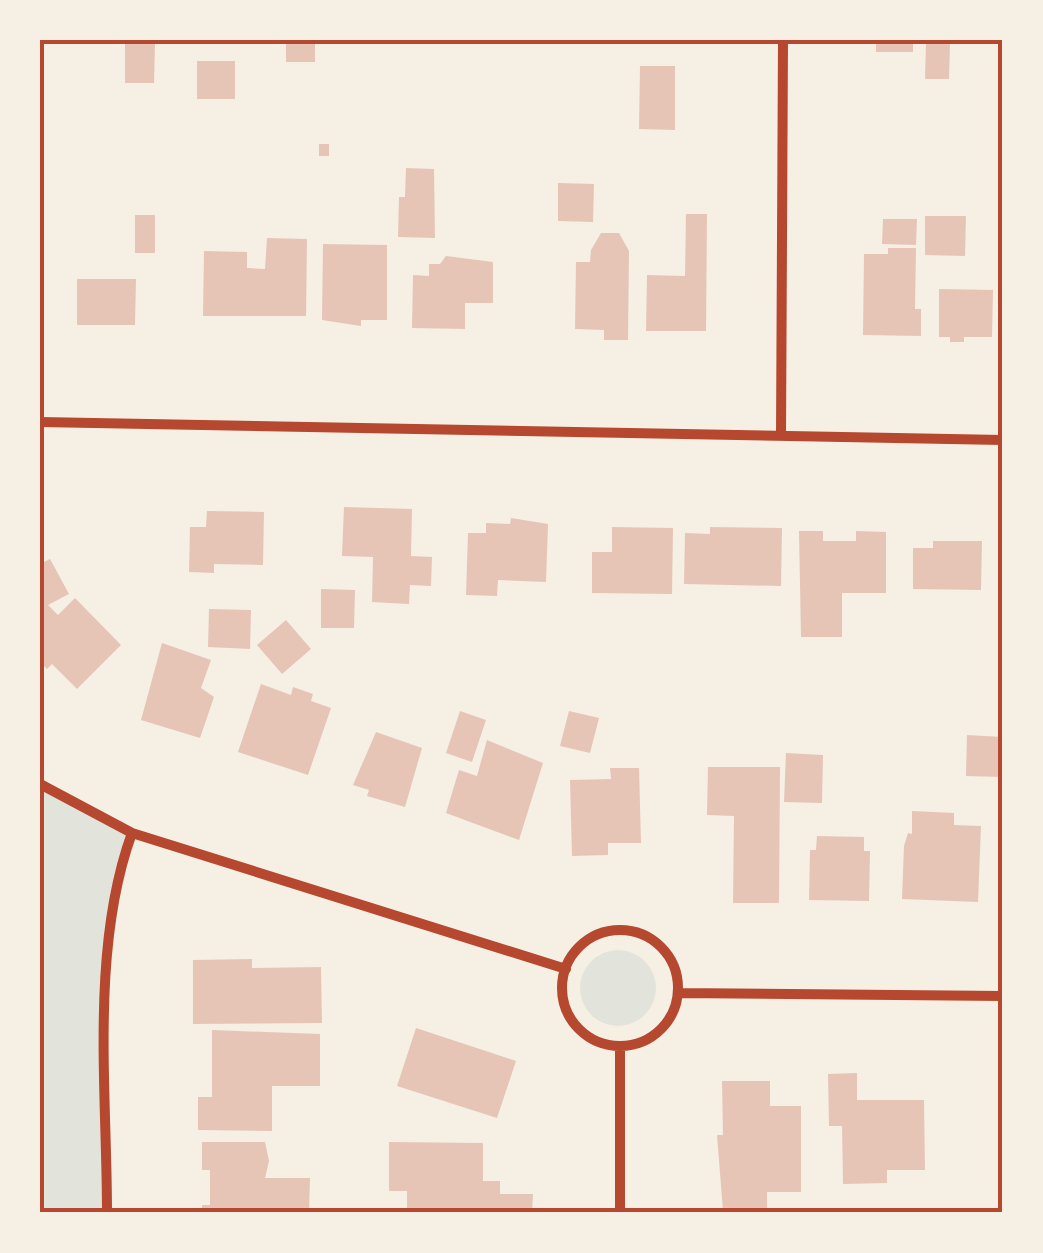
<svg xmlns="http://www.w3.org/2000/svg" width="1043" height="1253" viewBox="0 0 1043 1253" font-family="'DM Sans',sans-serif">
  <rect width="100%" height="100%" fill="#f6efe4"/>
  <!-- green -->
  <path fill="#e2e4dc" d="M40,784L132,833L109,928L107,1213H40Z
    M580 988a38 38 0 1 1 76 0a38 38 0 1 1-76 0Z"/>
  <!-- building -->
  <path fill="#e6c5b7" d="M286,40H315V62H286Z
    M876,40H913V52H876Z
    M926,42H950L949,79H925Z
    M125,44H155L154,83H125Z
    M40,58L44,59L43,111H40Z
    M197,61H235V99H197Z
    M640,66H675V130L639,129Z
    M319,144H329V156H319Z
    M406,168L434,169L435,238L398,237L399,197H405Z
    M558,183L594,184L593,222L558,221Z
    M686,214H707L706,331H646L647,275L685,276Z
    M135,215H155V253H135Z
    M925,216H966L965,256L925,255Z
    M883,219H917L916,245L882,244Z
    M601,233H619L629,251L628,340H604V330L575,329L576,262H590L591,250Z
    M267,238L307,239L306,316H203L204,251L247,252V268L265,269Z
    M323,244L387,245V320H361V326L322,320Z
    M888,248H916L915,309H921V336L863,335L864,254H888Z
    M446,256L493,262V303H465V329L412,328L413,275L429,276V264H440Z
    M77,279H136L135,325H77Z
    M939,289L993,290L992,337H964V342H950V337H939Z
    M344,507L412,509L411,556L432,557L431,586L410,585L409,604L372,602L373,557L342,556Z
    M207,511L264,512L263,565L214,564V573L189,572L190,527H206Z
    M511,518L548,524L546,582L498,580L497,596L466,595L468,533H486V523L510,524Z
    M612,527L673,528L672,594L592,593V552H612Z
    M710,527L782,528L781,586L684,584L685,533L710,534Z
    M799,531H823V541H856V531L886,532V593H842V637H801Z
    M933,541H982L981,590L913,589V548H933Z
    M50,559L69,594L48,605L58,615L75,598L121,645L77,689L52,664L47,669L40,662V564Z
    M321,589L355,590L354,628H321Z
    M209,609L251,610L250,649L208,647Z
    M286,620L311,649L282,674L257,645Z
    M162,643L211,660L201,688L214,697L200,738L141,720Z
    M261,684L291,695L293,687L313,694L311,701L331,708L308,775L238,752Z
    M460,711L486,720L472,762L446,753Z
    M569,711L599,718L590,753L560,746Z
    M376,732L422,748L405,807L367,796L369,790L353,785Z
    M967,735L1003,737L1002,777L966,776Z
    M487,740L543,763L519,840L446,813L459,770L477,776Z
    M786,753L823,755L822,803L784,802Z
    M708,767H780L779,903H733L734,816L707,815Z
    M610,768H639L641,843H608V855L572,856L570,780L611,779Z
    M912,811L954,813V825L981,826L978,902L902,899L904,846L908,833L912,834Z
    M817,836L864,837V851H870L869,901L809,900L810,850H816Z
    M252,959V968L321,967L322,1023L193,1024V960Z
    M416,1028L516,1061L497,1118L397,1086Z
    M212,1030L320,1034V1086H272V1131L198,1130V1097H212Z
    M857,1073V1100H924L925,1170H887V1183L843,1184L842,1126H829L828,1074Z
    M722,1081H770V1106H801V1192H767V1210L723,1211L717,1135H723Z
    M202,1142H265L269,1161L265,1178H310L309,1213H202V1205H210V1170H202Z
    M389,1142L483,1143V1181H500V1194H533L532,1213H407V1191H389Z"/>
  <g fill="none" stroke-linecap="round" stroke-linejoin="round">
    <!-- minor -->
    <path stroke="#b5482f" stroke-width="10" d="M40,422L1003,440
      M781,436L783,40
      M40,784L132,833L566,969
      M562 988a58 58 0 1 1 116 0a58 58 0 1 1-116 0Z
      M679,993L1003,996
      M107,1213C107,1091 90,948 132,833
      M620,1213V1047"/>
  </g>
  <!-- border -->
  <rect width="1043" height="1253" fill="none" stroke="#f6efe4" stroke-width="85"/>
  <rect x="42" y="42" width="958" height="1168" fill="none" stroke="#b5482f" stroke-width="4"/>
</svg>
